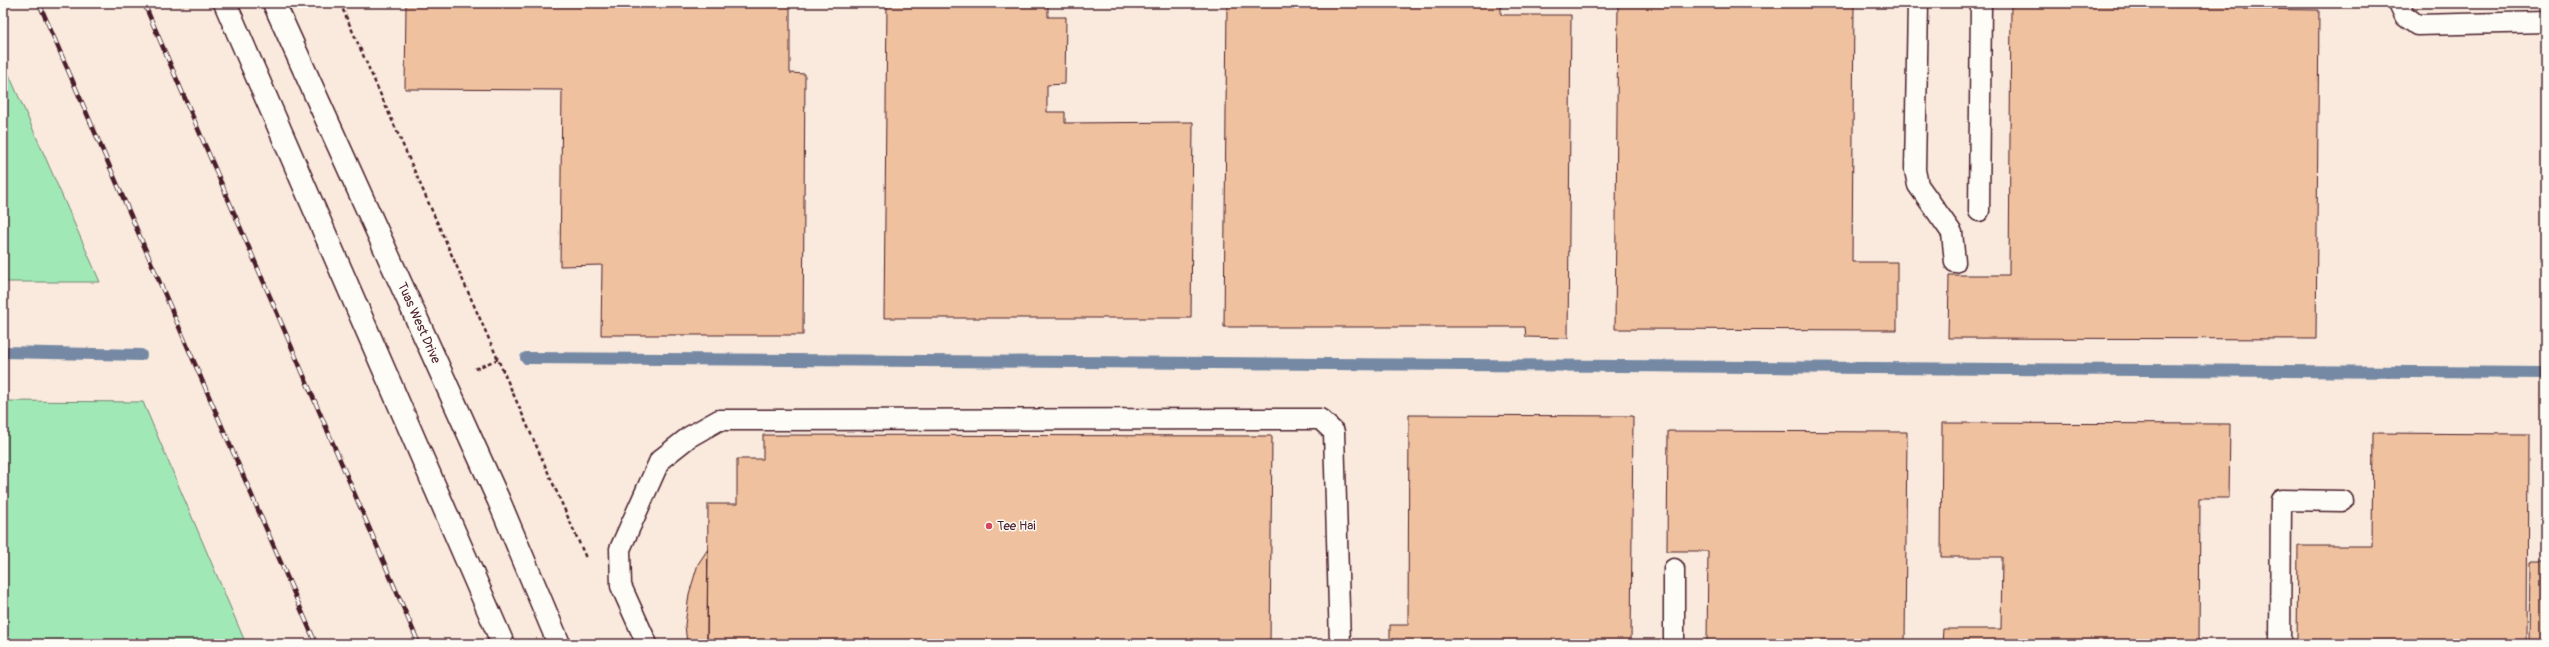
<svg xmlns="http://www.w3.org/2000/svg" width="2549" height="647" viewBox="0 0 2549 647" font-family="Pangolin,sans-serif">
  <rect width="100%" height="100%" fill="#f9eadd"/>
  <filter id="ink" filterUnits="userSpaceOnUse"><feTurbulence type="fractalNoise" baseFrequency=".025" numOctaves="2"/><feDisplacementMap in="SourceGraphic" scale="8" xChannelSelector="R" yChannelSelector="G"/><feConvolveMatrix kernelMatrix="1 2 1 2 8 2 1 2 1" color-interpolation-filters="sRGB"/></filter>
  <g filter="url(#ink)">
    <!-- green -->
    <path fill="#a0e9b7" stroke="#758471" d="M3,61L100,282H3Z
      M3,401L143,402L246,644H3Z"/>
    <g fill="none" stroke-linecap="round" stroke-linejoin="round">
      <!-- stream -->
      <path stroke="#7689a4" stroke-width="12" d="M3,352L141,355
        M526,358L2546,373"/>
    </g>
    <!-- building -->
    <path fill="#efc19f" stroke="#4a1f2b" d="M406,3H790V73L805,74L803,335H601L602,265L560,266L562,90L405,89Z
      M887,3H1048V17H1066L1065,84L1047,85V112H1065V123L1193,122L1191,318H884Z
      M1227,3H1501V15H1571L1568,338L1526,337L1525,327H1224Z
      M1618,3H1854L1852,262H1897V330L1615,329Z
      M2011,3H2244V9L2319,10L2316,339L1948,338L1949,275H2009Z
      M1409,415L1633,416L1631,644H1390V625H1408Z
      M1942,423L2230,424L2229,498H2200L2199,644H1942L1943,629H2001L2002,557H1941Z
      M1668,431L1907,432L1905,644H1707L1708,551H1667Z
      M2373,433L2528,434L2527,644H2297L2298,546H2372Z
      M763,435L1272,436L1270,644H707L708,504H737V459H763Z
      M708,549L707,644H687L685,625L689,594L698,564Z
      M2531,561H2546V644H2530Z"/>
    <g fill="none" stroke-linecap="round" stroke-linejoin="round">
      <defs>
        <path id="service" d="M1918,3L1915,170L1918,185L1952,233L1955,262
          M2399,3L2405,16L2417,25L2546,22
          M1979,211L1981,3
          M647,644L621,586L620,549L660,460L689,437L719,420L1320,419L1334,432L1340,644
          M1674,644V569
          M2280,644L2281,500L2343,501"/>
        <path id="secondary" d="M225,3L503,644
          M274,3L499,501L559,644"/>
      </defs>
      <!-- service casing -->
      <use href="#service" stroke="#4a1f2b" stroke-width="23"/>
      <!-- secondary casing -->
      <use href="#secondary" stroke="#4a1f2b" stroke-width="25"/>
      <!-- path -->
      <path stroke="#4a1f2b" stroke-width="2.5" stroke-dasharray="4 3" stroke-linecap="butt" d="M340,3L586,558
        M475,369L498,359"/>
      <!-- service -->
      <use href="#service" stroke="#fdfcf7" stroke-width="20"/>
      <!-- secondary -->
      <use href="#secondary" stroke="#fdfcf7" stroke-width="22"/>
      <defs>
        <path id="rail" d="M39,3L316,644
          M144,3L419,644"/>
      </defs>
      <!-- rail casing -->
      <use href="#rail" stroke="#4a1f2b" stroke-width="4.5"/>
      <!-- rail -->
      <use href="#rail" stroke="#fdfcf7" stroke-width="3" stroke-dasharray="9" stroke-linecap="butt"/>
    </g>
  </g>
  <!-- markers -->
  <circle fill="#d1495b" stroke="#fdfcf7" stroke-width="1.5" cx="989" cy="526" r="4"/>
  <g text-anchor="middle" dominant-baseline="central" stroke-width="3" stroke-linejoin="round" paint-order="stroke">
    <!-- street labels -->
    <g font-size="13" fill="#4a1f2b" stroke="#fdfcf7">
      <text transform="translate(419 323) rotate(66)">Tuas West Drive</text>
    </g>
    <!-- poi labels -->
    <g font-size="13" fill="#4a1f2b" stroke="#fdfcf7" text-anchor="start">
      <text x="997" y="526">Tee Hai</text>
    </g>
  </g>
  <!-- margin -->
  <rect width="2549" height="647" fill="none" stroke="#fdfcf7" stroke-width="16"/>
  <rect x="8" y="8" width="2533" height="631" fill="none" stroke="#4a1f2b" stroke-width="1.5" filter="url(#ink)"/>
</svg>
